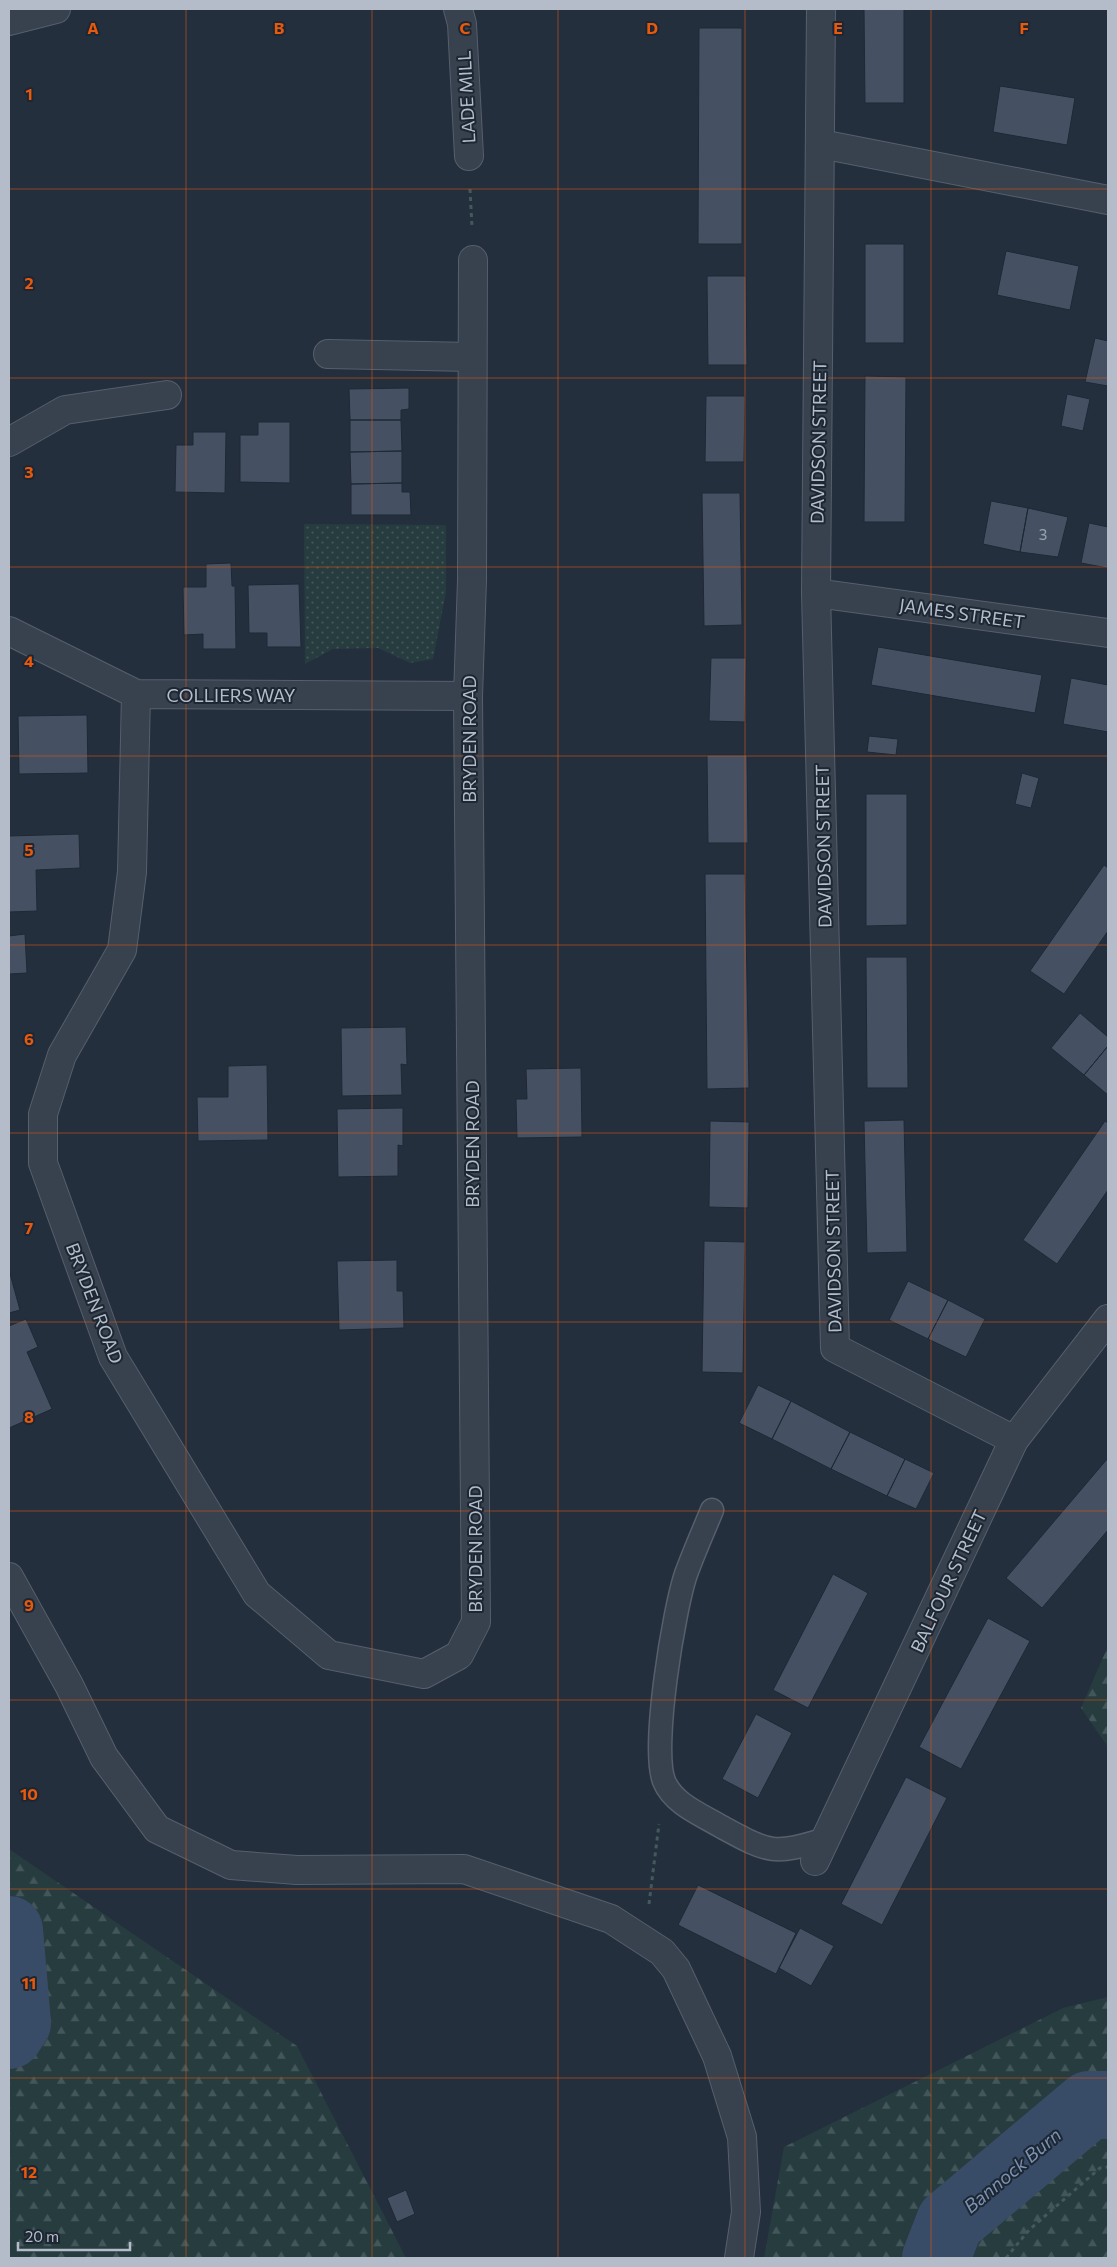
<svg xmlns="http://www.w3.org/2000/svg" width="1117" height="2267" viewBox="0 0 1117 2267" font-family="Commissioner,sans-serif">
  <defs>
    <pattern id="green-dots" width="8" height="8" patternUnits="userSpaceOnUse" patternTransform="scale(1.25)"><rect width="8" height="8" fill="#263c3f"/><path d="M2 2h.1M6 6h.1" fill="none" stroke="#435659" stroke-width="1.8" stroke-linecap="round"/></pattern>
    <pattern id="forest-firs" width="22" height="20" patternUnits="userSpaceOnUse" patternTransform="scale(1.25)"><rect width="22" height="20" fill="#263c3f"/><path d="M5 1l3.5 6h-7zM16 11l3.5 6h-7z" fill="#435659"/></pattern>
  </defs>
  <rect width="100%" height="100%" fill="#242f3e"/>
  <!-- green -->
  <path fill="url(#green-dots)" d="M304,524L446,525V592L433,659L410,663L378,648L333,649L305,664Z"/>
  <!-- forest -->
  <path fill="url(#forest-firs)" d="M1108,1646V1747L1081,1708Z
    M9,1849L297,2046L406,2258H9Z
    M1108,1997V2258H764L784,2147L1063,2008Z"/>
  <g fill="none" stroke-linecap="round" stroke-linejoin="round">
    <!-- river -->
    <path stroke="#394c67" stroke-width="68" d="M9,1930L17,2023L9,2035
      M936,2258L950,2222L1089,2105H1108"/>
  </g>
  <!-- building -->
  <path fill="#455162" stroke="#1f2835" d="M864,9H904V103H865Z
    M699,28H742V244H698Z
    M1000,86L1075,98L1067,145L993,132Z
    M865,244H904V343H865Z
    M1006,251L1079,266L1070,310L997,295Z
    M707,276H746L747,365H708Z
    M1095,338L1108,341V386L1085,382Z
    M865,376L906,377L905,522H864Z
    M409,388V409L401,410V420H350L349,389Z
    M1067,394L1090,399L1083,431L1061,426Z
    M706,396H745L744,462H705Z
    M350,420H401L402,451L350,452Z
    M258,422H290V483L240,482V435H258Z
    M193,432H226L225,493L175,492L176,445H193Z
    M402,451V483L351,484L350,452Z
    M402,483V492H410L411,515H351V484Z
    M702,493H740L742,625L704,626Z
    M991,501L1028,508L1020,552L983,544Z
    M1028,508L1068,517L1058,557L1020,552Z
    M1089,523L1108,527V568L1081,563Z
    M231,563L232,586H235L236,649H203V634L184,635L183,587H206V564Z
    M299,584L301,647H267V633H249L248,585Z
    M878,647L1042,675L1035,713L871,685Z
    M711,658H746L745,722L709,721Z
    M1071,678L1108,685V732L1063,724Z
    M87,715L88,773L19,774L18,716Z
    M869,736L898,739L896,755L867,752Z
    M707,755H747L748,843H708Z
    M1022,773L1039,778L1031,808L1015,804Z
    M866,794H907V925L866,926Z
    M79,834L80,868L36,870L37,911L9,912V836Z
    M1104,865L1108,868V931L1064,994L1030,971Z
    M705,874H745L749,1088L707,1089Z
    M25,934L27,973L9,974V936Z
    M866,957H907L908,1088H867Z
    M1080,1013L1108,1037V1046L1084,1075L1051,1048Z
    M406,1027L407,1065L401,1064L402,1095L342,1096L341,1028Z
    M1108,1046V1095L1084,1075Z
    M267,1065L268,1140L198,1141L197,1097H228V1066Z
    M581,1068L582,1137L517,1138L516,1099H527L526,1069Z
    M403,1108V1146L398,1145V1176L338,1177L337,1109Z
    M904,1120L907,1252L867,1253L864,1121Z
    M710,1121L749,1122L748,1208L709,1207Z
    M1105,1121L1108,1123V1190L1057,1264L1023,1240Z
    M704,1241L745,1242L743,1373L702,1372Z
    M397,1260V1291H403L404,1328L339,1330L337,1261Z
    M9,1270L20,1310L9,1313Z
    M908,1281L948,1300L928,1339L889,1320Z
    M948,1300L985,1319L966,1357L928,1339Z
    M26,1319L38,1347L27,1352L52,1409L9,1428V1326Z
    M758,1385L791,1401L772,1439L739,1423Z
    M791,1401L850,1432L831,1469L772,1439Z
    M850,1432L905,1459L887,1496L831,1469Z
    M1108,1458V1530L1042,1608L1006,1578Z
    M905,1459L934,1473L916,1509L887,1496Z
    M833,1574L868,1593L808,1708L773,1690Z
    M988,1618L1030,1641L961,1769L919,1747Z
    M756,1714L792,1733L758,1798L722,1779Z
    M906,1777L947,1798L882,1925L841,1904Z
    M698,1885L796,1933L776,1974L678,1925Z
    M800,1928L834,1946L811,1986L779,1968Z
    M406,2190L415,2214L397,2222L387,2198Z"/>
  <g fill="none" stroke-linecap="round" stroke-linejoin="round">
    <defs>
      <path id="lane" d="M712,1510C703,1532 694,1552 686,1574C674,1609 651,1748 664,1781C673,1804 702,1815 722,1827C770,1853 773,1855 826,1839"/>
      <path id="street" d="M458,9L462,24L469,156
        M821,9L816,593L835,1348L1014,1440
        M9,21L56,9
        M821,144L1108,200
        M328,354L471,357
        M9,442L65,410L167,395
        M816,593L1108,633
        M9,631L136,694L468,696
        M136,694L132,872L122,950L62,1055L43,1114V1163L113,1357L257,1594L329,1655L424,1674L459,1655L476,1622L468,696L472,580L473,260
        M9,1577L69,1685L104,1757L157,1829L231,1865L297,1870L464,1869L611,1919L662,1952L676,1969L717,2056L742,2137L746,2212L739,2258
        M815,1861L1014,1440L1108,1319"/>
    </defs>
    <!-- lane casing -->
    <use href="#lane" stroke="#565f6c" stroke-width="25"/>
    <!-- street casing -->
    <use href="#street" stroke="#565f6c" stroke-width="30"/>
    <!-- path -->
    <path stroke="#44595c" stroke-width="3" stroke-dasharray="4 4" stroke-linecap="butt" d="M470,189L472,227
      M649,1904L659,1824
      M1006,2258L1029,2230L1100,2168L1108,2167"/>
    <!-- lane -->
    <use href="#lane" stroke="#38414e" stroke-width="22"/>
    <!-- street -->
    <use href="#street" stroke="#38414e" stroke-width="28"/>
  </g>
  <!-- grid -->
  <path fill="none" stroke="#e8590c" stroke-width="1" stroke-opacity="0.55" d="M186,9V2258M372,9V2258M558,9V2258M745,9V2258M931,9V2258M9,189H1108M9,378H1108M9,567H1108M9,756H1108M9,945H1108M9,1133H1108M9,1322H1108M9,1511H1108M9,1700H1108M9,1889H1108M9,2078H1108"/>
  <g text-anchor="middle" dominant-baseline="central" stroke-width="4" stroke-linejoin="round" paint-order="stroke">
    <!-- number labels -->
    <g font-size="15" fill="#98a1af">
      <text x="1043" y="534">3</text>
    </g>
    <!-- street labels -->
    <g font-size="18" fill="#b4bcc9" stroke="#1d2633">
      <text transform="translate(466 97) rotate(-93)">LADE MILL</text>
      <text transform="translate(818 442) rotate(-89)">DAVIDSON STREET</text>
      <text transform="translate(962 613) rotate(8)">JAMES STREET</text>
      <text x="231" y="695">COLLIERS WAY</text>
      <text transform="translate(469 739) rotate(-90)">BRYDEN ROAD</text>
      <text transform="translate(823 846) rotate(-91)">DAVIDSON STREET</text>
      <text transform="translate(472 1144) rotate(-90)">BRYDEN ROAD</text>
      <text transform="translate(833 1251) rotate(-91)">DAVIDSON STREET</text>
      <text transform="translate(95 1303) rotate(69)">BRYDEN ROAD</text>
      <text transform="translate(475 1549) rotate(-90)">BRYDEN ROAD</text>
      <text transform="translate(948 1581) rotate(-65)">BALFOUR STREET</text>
    </g>
    <!-- water labels -->
    <g font-size="19" font-style="italic" fill="#7c92b1" stroke="#1d2633">
      <text transform="translate(1012 2170) rotate(-40)">Bannock Burn</text>
    </g>
  </g>
  <g font-size="16" text-anchor="middle" font-weight="bold" fill="#e8590c" stroke="#1d2633" stroke-width="4" stroke-linejoin="round" paint-order="stroke">
    <text x="93" y="34">A</text>
    <text x="279" y="34">B</text>
    <text x="465" y="34">C</text>
    <text x="652" y="34">D</text>
    <text x="838" y="34">E</text>
    <text x="1024" y="34">F</text>
    <text x="29" y="100">1</text>
    <text x="29" y="289">2</text>
    <text x="29" y="478">3</text>
    <text x="29" y="667">4</text>
    <text x="29" y="856">5</text>
    <text x="29" y="1045">6</text>
    <text x="29" y="1234">7</text>
    <text x="29" y="1423">8</text>
    <text x="29" y="1611">9</text>
    <text x="29" y="1800">10</text>
    <text x="29" y="1989">11</text>
    <text x="29" y="2178">12</text>
  </g>
  <!-- border -->
  <rect width="1117" height="2267" fill="none" stroke="#b4bcc9" stroke-width="20"/>
  <!-- scale -->
  <path d="M18 2242v8h112v-8" fill="none" stroke="#b4bcc9" stroke-width="2.5"/>
  <text x="25" y="2242" font-size="15" fill="#b4bcc9" stroke="#1d2633" stroke-width="4" paint-order="stroke">20 m</text>
</svg>
